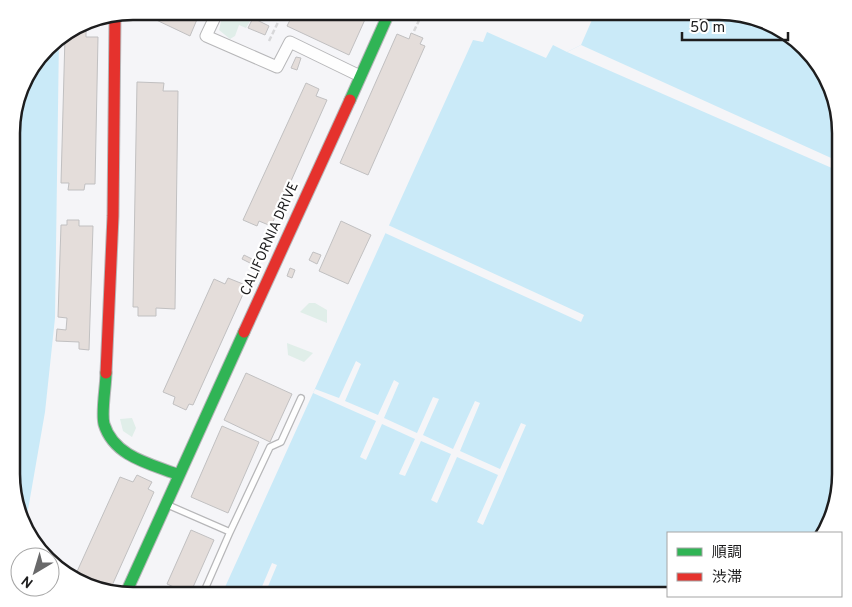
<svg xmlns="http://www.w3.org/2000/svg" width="852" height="607" viewBox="0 0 852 607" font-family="Overpass,'Noto Sans JP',sans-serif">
  <rect width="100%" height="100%" fill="#f5f5f8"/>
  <!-- green -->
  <path fill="#e0eee9" d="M247,16H253L246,28L239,25L235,36L230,39L219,30L222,17Z
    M309,303H315L327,310V323L300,312Z
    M287,343L313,353L304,362L288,355Z
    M132,418L136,428L132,437L123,431L120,419Z"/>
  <!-- water -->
  <path fill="#caeaf8" d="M726,11L793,37L828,79L841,126V481L821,533H668V596H221L473,40L483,42L487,32L546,58L553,45L567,52L581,45L595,13Z
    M59,38L55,318L45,412L25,527L12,489V117L27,73L53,41Z"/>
  <!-- pier -->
  <path fill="#f5f5f8" d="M581,45L840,162L841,172L567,52Z
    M388,225L584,315L581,322L385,233Z
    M356,361L361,364L345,401L378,415L394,380L399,383L384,418L417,433L433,397L439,399L423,435L453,449L475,401L480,403L460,451L500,469L521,423L526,425L483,525L477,522L498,475L457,457L437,503L431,500L451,454L421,441L405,476L399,474L415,439L382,424L366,460L360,457L376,421L313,393L315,389L339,398Z
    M272,563L277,565L264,596H258Z"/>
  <!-- building -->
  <path fill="#e4ddda" stroke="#c1c0c1" d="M367,15L349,55L287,26L292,16Z
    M150,17H198L190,36Z
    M253,18L269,26L265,35L248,28Z
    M74,29L86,30V37H98L95,184H85L84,190H68L69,183H61L65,36L72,37V31Z
    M411,33L423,38L420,44L425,46L368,175L340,163L397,34L409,39Z
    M296,57L301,58L297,70L291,68Z
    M137,82L164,83L163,91H178L175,309L156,308V316H138V307H133Z
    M306,83L319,89L316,96L327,100L271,226L259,221L257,226L243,220Z
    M67,220H79V226H93L89,350L79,349V342L56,341L57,329L66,330L67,318L58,317L61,225H67Z
    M341,221L371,235L348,284L319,271Z
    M313,252L321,255L317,264L309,260Z
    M244,255L256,261L254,265L242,259Z
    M290,268L295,270L292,278L287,276Z
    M228,278L243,284L240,291L244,292L193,405L189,404L186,410L173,404L175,397L163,392L214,279L225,284Z
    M246,373L292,394L270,442L224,420Z
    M222,426L259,442L228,513L191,497Z
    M137,475L152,482L148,489L154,492L110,590L75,576L120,477L133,482Z
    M191,530L214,540L190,594L167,584Z"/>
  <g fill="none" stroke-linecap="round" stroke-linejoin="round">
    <defs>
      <path id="lane" d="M168,505L230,532L270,447L281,442L301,398
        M202,596L230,532"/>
      <path id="street" d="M215,17L206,36L277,67L290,42L360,76"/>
      <path id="fast" d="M350,100L388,15
        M106,373C106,386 101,412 104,424C114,457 151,464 179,475
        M125,595L244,332"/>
      <path id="jam" d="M244,332L350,100
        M106,373L113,216L115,18"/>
    </defs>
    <!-- lane casing -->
    <use href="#lane" stroke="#b7b7b9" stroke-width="8"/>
    <!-- street casing -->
    <use href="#street" stroke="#b7b7b9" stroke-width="13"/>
    <!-- fast casing -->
    <use href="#fast" stroke="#b7b7b9" stroke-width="13"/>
    <!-- jam casing -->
    <use href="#jam" stroke="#b7b7b9" stroke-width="13"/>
    <!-- path -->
    <path stroke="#d7d7d9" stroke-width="2.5" stroke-dasharray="5 2.5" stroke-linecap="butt" d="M414,31L421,16
      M269,41L281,16"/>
    <!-- lane -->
    <use href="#lane" stroke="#fefefe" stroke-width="5.5"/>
    <!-- street -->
    <use href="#street" stroke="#fefefe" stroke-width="11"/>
    <!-- fast -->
    <use href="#fast" stroke="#30b455" stroke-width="11"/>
    <!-- jam -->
    <use href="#jam" stroke="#e5322d" stroke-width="11"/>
  </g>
  <g text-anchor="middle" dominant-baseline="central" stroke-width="4.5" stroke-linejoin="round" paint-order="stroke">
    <!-- street labels -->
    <g font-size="14" fill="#1d1d1e" stroke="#fff">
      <text transform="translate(270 239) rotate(-66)">CALIFORNIA DRIVE</text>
    </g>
  </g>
  <!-- crop -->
  <path d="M0 0H852V607H0ZM133 20H719A113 113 0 0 1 832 133V474A113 113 0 0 1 719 587H133A113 113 0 0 1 20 474V133A113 113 0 0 1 133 20Z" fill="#fff" fill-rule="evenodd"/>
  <path fill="none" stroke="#1d1d1e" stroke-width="2.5" d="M133 20H719A113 113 0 0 1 832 133V474A113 113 0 0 1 719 587H133A113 113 0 0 1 20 474V133A113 113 0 0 1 133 20Z"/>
  <!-- legend -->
  <rect x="667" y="532" width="175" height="65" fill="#ffffff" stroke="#a5a5a5"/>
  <rect x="677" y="548" width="25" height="8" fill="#30b455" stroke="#a5a5a5"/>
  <text x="712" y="557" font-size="15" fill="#1d1d1e">順調</text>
  <rect x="677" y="573" width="25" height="8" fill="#e5322d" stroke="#a5a5a5"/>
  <text x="712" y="582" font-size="15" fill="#1d1d1e">渋滞</text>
  <!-- north arrow -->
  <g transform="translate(35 572) rotate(218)"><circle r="24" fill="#ffffff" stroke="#a5a5a5"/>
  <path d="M0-4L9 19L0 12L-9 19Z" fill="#69696a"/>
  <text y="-8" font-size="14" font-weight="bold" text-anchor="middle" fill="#1d1d1e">N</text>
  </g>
  <!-- scale -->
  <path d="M682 32v8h106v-8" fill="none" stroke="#1d1d1e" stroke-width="2.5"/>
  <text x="690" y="32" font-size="15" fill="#1d1d1e" stroke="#ffffff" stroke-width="4" paint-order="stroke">50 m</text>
</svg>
